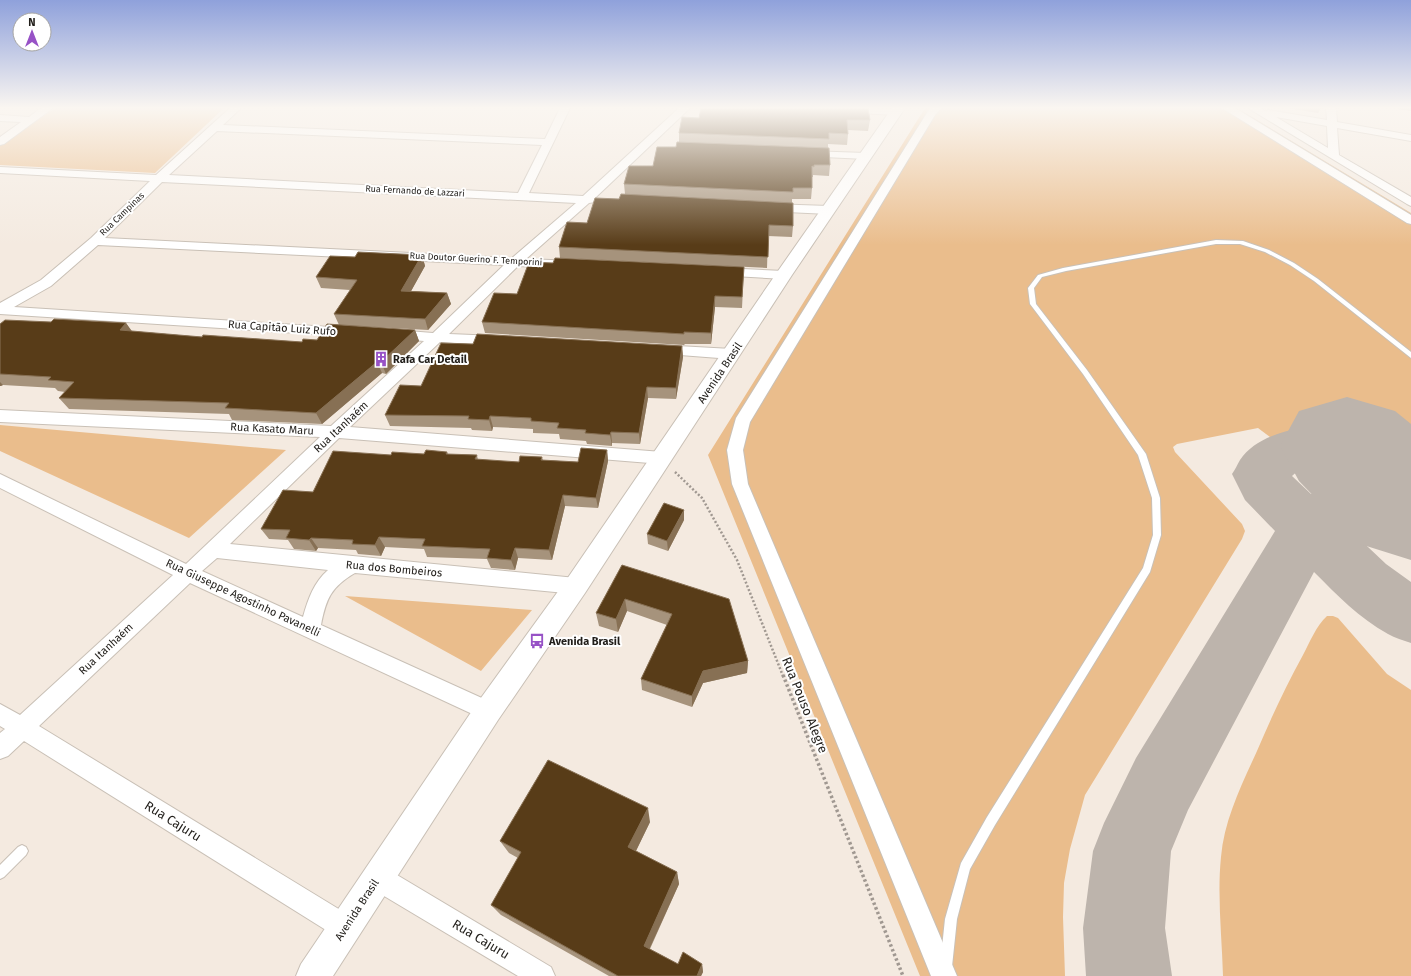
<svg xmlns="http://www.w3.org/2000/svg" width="1411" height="976" viewBox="0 0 1411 976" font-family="'Fira Sans',sans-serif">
  <rect width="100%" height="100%" fill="#f4eae0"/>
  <!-- green -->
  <path fill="#eabd8c" d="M55,108H224L155,173L0,165V146Z
    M925,108H1237L1411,213V442L1374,412L1274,440L1258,428L1177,444L1173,447L1175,452L1242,524L1245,531L1242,539L1085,795L1070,849L1064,883L1063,917L1065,976H920L708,455Z
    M0,425L286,450L189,538L0,451Z
    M345,596L532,610L481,671Z
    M1327,616H1333L1338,618L1387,674L1411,690V976H1223C1222,937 1217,896 1221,857C1224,820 1242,784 1257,751C1271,718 1286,686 1303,655C1310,642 1316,626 1327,616Z"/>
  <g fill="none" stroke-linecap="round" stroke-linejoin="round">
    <!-- taxiway -->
    <path fill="#bdb4ac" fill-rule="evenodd" d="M1332,425L1372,433L1411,445V486C1379,477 1320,447 1292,476L1311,494C1352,481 1371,485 1411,498V544L1379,533L1350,530L1386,564L1411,582V643C1403,640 1395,638 1388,634C1359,618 1337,595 1314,572L1188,810L1171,851L1165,928L1172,976H1086L1083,928L1093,851L1104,823L1136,758L1275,531L1245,500L1232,474C1235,470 1237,465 1240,460C1258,433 1301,426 1332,425Z"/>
    <!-- runway -->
    <path fill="#bdb4ac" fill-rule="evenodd" d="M1347,397L1395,411L1411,424V560L1360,544L1299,481L1280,446L1299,411Z"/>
    <defs>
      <path id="service" d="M1216,240L1243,241L1269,250L1294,263L1318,279L1411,352V358L1314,281L1290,265L1265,252L1240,244H1216L1066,271L1042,277L1034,288L1036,304L1087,370L1146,454L1160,498L1161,535L1150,572L995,825L970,869L957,919L951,976H939L945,919L961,863L987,817L1143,568L1153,535L1152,498L1138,455L1083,374L1030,304L1028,288L1038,275L1063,268Z
        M22,845L26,847L28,851L26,855L4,877L0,879V865L18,847Z"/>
      <path id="minor" d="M41,108H53L4,144L0,145V137L21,122L0,121V115L29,117Z
        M230,108H241L223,125L545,139L560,108H570L529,193L583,196L679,108H690L595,198L597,200L595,202L589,203L526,259L576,261L581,262L582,265L581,268L576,269L518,266L449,334L497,336L502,338L504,341L502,344L497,346L440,342L350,427L662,452L668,454L670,458L668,462L662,464L339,438L230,544L576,578L583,580L585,586L583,592L576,594L355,573C331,587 326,599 321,625L495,704L499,711L495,718L488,721L481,718L190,583L39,726L355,919L359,928L355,937L346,941L337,937L24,741L8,756L0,759V733L5,729L0,726V704L20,715L173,575L0,488V474L186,564L320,437L0,422V410L331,426L424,341L390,338L388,335L390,332L395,330L433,333L504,265L98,245L51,286L14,307L345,328L350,329L352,332L350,335L345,336L0,314V303L41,280L91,238L150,181L0,173V167L156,175ZM217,131L542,145L518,193L169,175ZM162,182L576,203L512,258L105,238ZM217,558L328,570C314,582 308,599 303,617L202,571Z
        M814,108C827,108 896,106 902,112L897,115L819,111Z
        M930,108H941L935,115L750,422L743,450L748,484L957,976H931L732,484L727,450L736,418Z
        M1222,108H1235L1411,215V224L1407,223Z
        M1248,108H1261L1265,111L1268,110L1327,120L1326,108H1336L1337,122L1411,135V141L1337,128L1339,155L1411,197V206L1407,204ZM1276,117L1327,126L1328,148Z
        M807,151L866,153L871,156L866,159L803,156L802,154L803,152Z
        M769,204L829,206L833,207L835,210L833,213L829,214L765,211L763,208L765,205Z
        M721,268L784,271L789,272L791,275L789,278L784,279L716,275L715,272L716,269Z
        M659,345L732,349L737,351L739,354L737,357L732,359L654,353L652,350L654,347Z
        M378,866L387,869L551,967L555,976H518L369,887L366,878L369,869Z"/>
      <path id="secondary" d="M892,108H905L792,275L585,593L498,720L333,976H296L301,964L478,702L567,579L778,271Z"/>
    </defs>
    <!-- service casing -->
    <use href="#service" stroke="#c9c0b6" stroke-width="2"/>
    <!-- minor casing -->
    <use href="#minor" stroke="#c9c0b6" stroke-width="2"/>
    <!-- secondary casing -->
    <use href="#secondary" stroke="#c9c0b6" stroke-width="2"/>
    <!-- path-far1 -->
    <path stroke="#a09891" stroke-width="2.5" stroke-dasharray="2 2" stroke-linecap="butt" d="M675,472L702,498L737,560L783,676"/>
    <!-- path -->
    <path stroke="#a09891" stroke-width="3.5" stroke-dasharray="2.5 2.5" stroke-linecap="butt" d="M783,675L903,976"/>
    <!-- service -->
    <use href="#service" fill="#fff" fill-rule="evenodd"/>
    <!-- minor -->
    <use href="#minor" fill="#fff" fill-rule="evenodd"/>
    <!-- secondary -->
    <use href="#secondary" fill="#fff" fill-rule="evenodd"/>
  </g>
  <!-- wall -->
  <path fill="#a6937c" d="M701,108L870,120L868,131L848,130V134L847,145L828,144V148L830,165L829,176L813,175V177H812V188L811,199H792V203L793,226L792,237L768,236L767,268L560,258L559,247L619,199L625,194L624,184L653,166L676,147L679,142V133L699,118Z
    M1287,108H1321L1318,113Z
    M1397,108H1411V111L1397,109Z
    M422,255L425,266L411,291L447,293L451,304L428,330L339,325L334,314L350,290L321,288L316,277L355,257Z
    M553,263L744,267L742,308L715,307L711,344H685L684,345L485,333L482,322L517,294Z
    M51,322L126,323L131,331L202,337L302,342L415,330L419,341L386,374L382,373L322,424L232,420L229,414L69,409L59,398L65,392L58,391L55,388L3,385L0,386V324Z
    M473,344L682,346L683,357L676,399L648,398L640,444L612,443V446L587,444L586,441L560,439L559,434L533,433V429L493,427L492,431L472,430L471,428L390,426L385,415Z
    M607,450L608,461L598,508L565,506L552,560L518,558L515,570L491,568L487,559L427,557L424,549L385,547L381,556L358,554L356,550L318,548L316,551L294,549L288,540L269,539L261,529L313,492L391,455L424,454L447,452L448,454L477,455L478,460L519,462L542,457L543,460L578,462Z
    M684,520L668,551L648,544L647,534Z
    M622,565L748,661L747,673L703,683L692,707L642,690L641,679L667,625L627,611L618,632L599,626L596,613Z
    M650,822L636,851L677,872L679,884L650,949L678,964H702L703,972L701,976H609L501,915L491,905L518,858L509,853L500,841Z"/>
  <!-- shaded-wall -->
  <path fill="#877054" d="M422,255L425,266L405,302L401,291Z
    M447,293L451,304L428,330L425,319Z
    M715,296V307L711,344V333Z
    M126,323L134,334L120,330Z
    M415,330L419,341L386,374L381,362Z
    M682,346L683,357L676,399V388Z
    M377,362L382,373L322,424L316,413Z
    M0,382L3,385L1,386H0Z
    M647,387L648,398L640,444L639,433Z
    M490,416L493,427L492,431L489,420Z
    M611,432L612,443V446L610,435Z
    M607,450L608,461L598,508L596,498Z
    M563,495L565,506L552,560L549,550Z
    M684,510V520L668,551L667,541Z
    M379,537L385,547L381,556L375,545Z
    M311,538L318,548L316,551L309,540Z
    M515,548L518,558L515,570L511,560Z
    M625,599L627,611L618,632L616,619Z
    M748,661L747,673L703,683L692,707V696L703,671Z
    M648,808L650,822L632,859L628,847Z
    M677,872L679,884L647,954L644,946Z
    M702,964L703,972L701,976H697Z"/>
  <!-- building -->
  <path fill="#583c18" stroke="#877054" d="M701,108H868L870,120H847L848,134L829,133V139L679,133L682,117L699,118Z
    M677,142L829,148L830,165H814V167L812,166V188H793V192L624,184L629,166H653L657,147H676Z
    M621,194L793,203V226L769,225L768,257L559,247L567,222L587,223L595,198L619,199Z
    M358,252L422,255L401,291L447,293L425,319L334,314L357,280L316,277L330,256L355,257Z
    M555,258L744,267L742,297L715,296L711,333L684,332V334L482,322L494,293L517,294L529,262L553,263Z
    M54,319L126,323L120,330L202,337L203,335L302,342L303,339L317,340L327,324L415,330L381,362H377L316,413L225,408L229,403L59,398L74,382L48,380L51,377L0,374V324L5,320L51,322Z
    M477,334L682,346L676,388L647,387L639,433L611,432L610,435L585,433L586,430L557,428L559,423L531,421V418L490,416L489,420L468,419L469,416L385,415L400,385L421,386L441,343L473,344Z
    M581,448L607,450L596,498L563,495L549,550L515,548L511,560L487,558L490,549L422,546L425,539L379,537L375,545L352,544L353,540L311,538L309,540L286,538L290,530L261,529L283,490L313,492L333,451L391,455L392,452L424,454L426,450L447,452L446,454L477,455L475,459L519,462L520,456L542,457L541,460L578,462Z
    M664,503L684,510L667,541L647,534Z
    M622,565L729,599L748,661L703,671L692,696L641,679L672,614L625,599L616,619L596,613Z
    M548,760L648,808L628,847L677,872L644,946L678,964L683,952L702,964L697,976H618L491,905L521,852L500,841Z"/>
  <!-- sky -->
  <linearGradient id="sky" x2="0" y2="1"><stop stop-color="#8fa1db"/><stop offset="0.44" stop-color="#faf6f1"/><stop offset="1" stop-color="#faf6f1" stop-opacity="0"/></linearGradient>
  <rect width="1411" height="245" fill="url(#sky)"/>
  <!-- icons -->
  <defs>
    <symbol id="building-bare" viewBox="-9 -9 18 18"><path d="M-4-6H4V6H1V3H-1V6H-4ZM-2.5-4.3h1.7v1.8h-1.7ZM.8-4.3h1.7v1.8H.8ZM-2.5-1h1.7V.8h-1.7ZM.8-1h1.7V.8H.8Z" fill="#9752c6" stroke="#fff" stroke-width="2.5" paint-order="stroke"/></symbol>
    <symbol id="bus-bare" viewBox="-9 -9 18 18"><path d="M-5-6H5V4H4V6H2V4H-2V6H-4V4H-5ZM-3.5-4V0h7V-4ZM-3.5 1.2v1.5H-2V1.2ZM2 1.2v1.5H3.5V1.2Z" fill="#9752c6" stroke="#fff" stroke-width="2.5" paint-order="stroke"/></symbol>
  </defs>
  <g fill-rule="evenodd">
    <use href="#building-bare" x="370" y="348" width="22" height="22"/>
    <use href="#bus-bare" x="526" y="630" width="22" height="22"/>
  </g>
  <g text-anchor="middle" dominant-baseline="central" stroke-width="4" stroke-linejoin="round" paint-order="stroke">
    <!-- far-street labels -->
    <g font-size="9" fill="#211e1a" stroke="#fff">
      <text transform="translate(415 191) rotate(3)">Rua Fernando de Lazzari</text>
      <text transform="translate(122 214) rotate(-44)">Rua Campinas</text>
      <text transform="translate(476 259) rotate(3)">Rua Doutor Guerino F. Temporini</text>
    </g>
    <!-- street labels -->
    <g font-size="11" fill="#211e1a" stroke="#fff">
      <text transform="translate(282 328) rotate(4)">Rua Capitão Luiz Rufo</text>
      <text transform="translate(720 373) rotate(-56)">Avenida Brasil</text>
      <text transform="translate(341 427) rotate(-43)">Rua Itanhaém</text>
      <text transform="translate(272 429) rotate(3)">Rua Kasato Maru</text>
      <text transform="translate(394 569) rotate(5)">Rua dos Bombeiros</text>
      <text transform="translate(243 598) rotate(25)">Rua Giuseppe Agostinho Pavanelli</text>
      <text transform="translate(106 649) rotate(-43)">Rua Itanhaém</text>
      <text transform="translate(357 910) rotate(-57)">Avenida Brasil</text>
    </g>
    <!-- poi labels -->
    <g font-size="11" font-weight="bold" fill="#211e1a" stroke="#fff" text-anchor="start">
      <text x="393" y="359">Rafa Car Detail</text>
      <text x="549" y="641">Avenida Brasil</text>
    </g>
    <!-- near-street labels -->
    <g font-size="13" fill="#211e1a" stroke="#fff">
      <text transform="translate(805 705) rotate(68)">Rua Pouso Alegre</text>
      <text transform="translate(173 821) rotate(32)">Rua Cajuru</text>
      <text transform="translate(481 939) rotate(31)">Rua Cajuru</text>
    </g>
  </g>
  <!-- north arrow -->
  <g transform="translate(32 32)"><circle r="19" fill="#ffffff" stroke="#a6a5a3"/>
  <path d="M0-3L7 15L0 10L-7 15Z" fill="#9752c6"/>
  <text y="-6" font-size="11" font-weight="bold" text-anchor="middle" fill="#211e1a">N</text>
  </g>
</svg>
